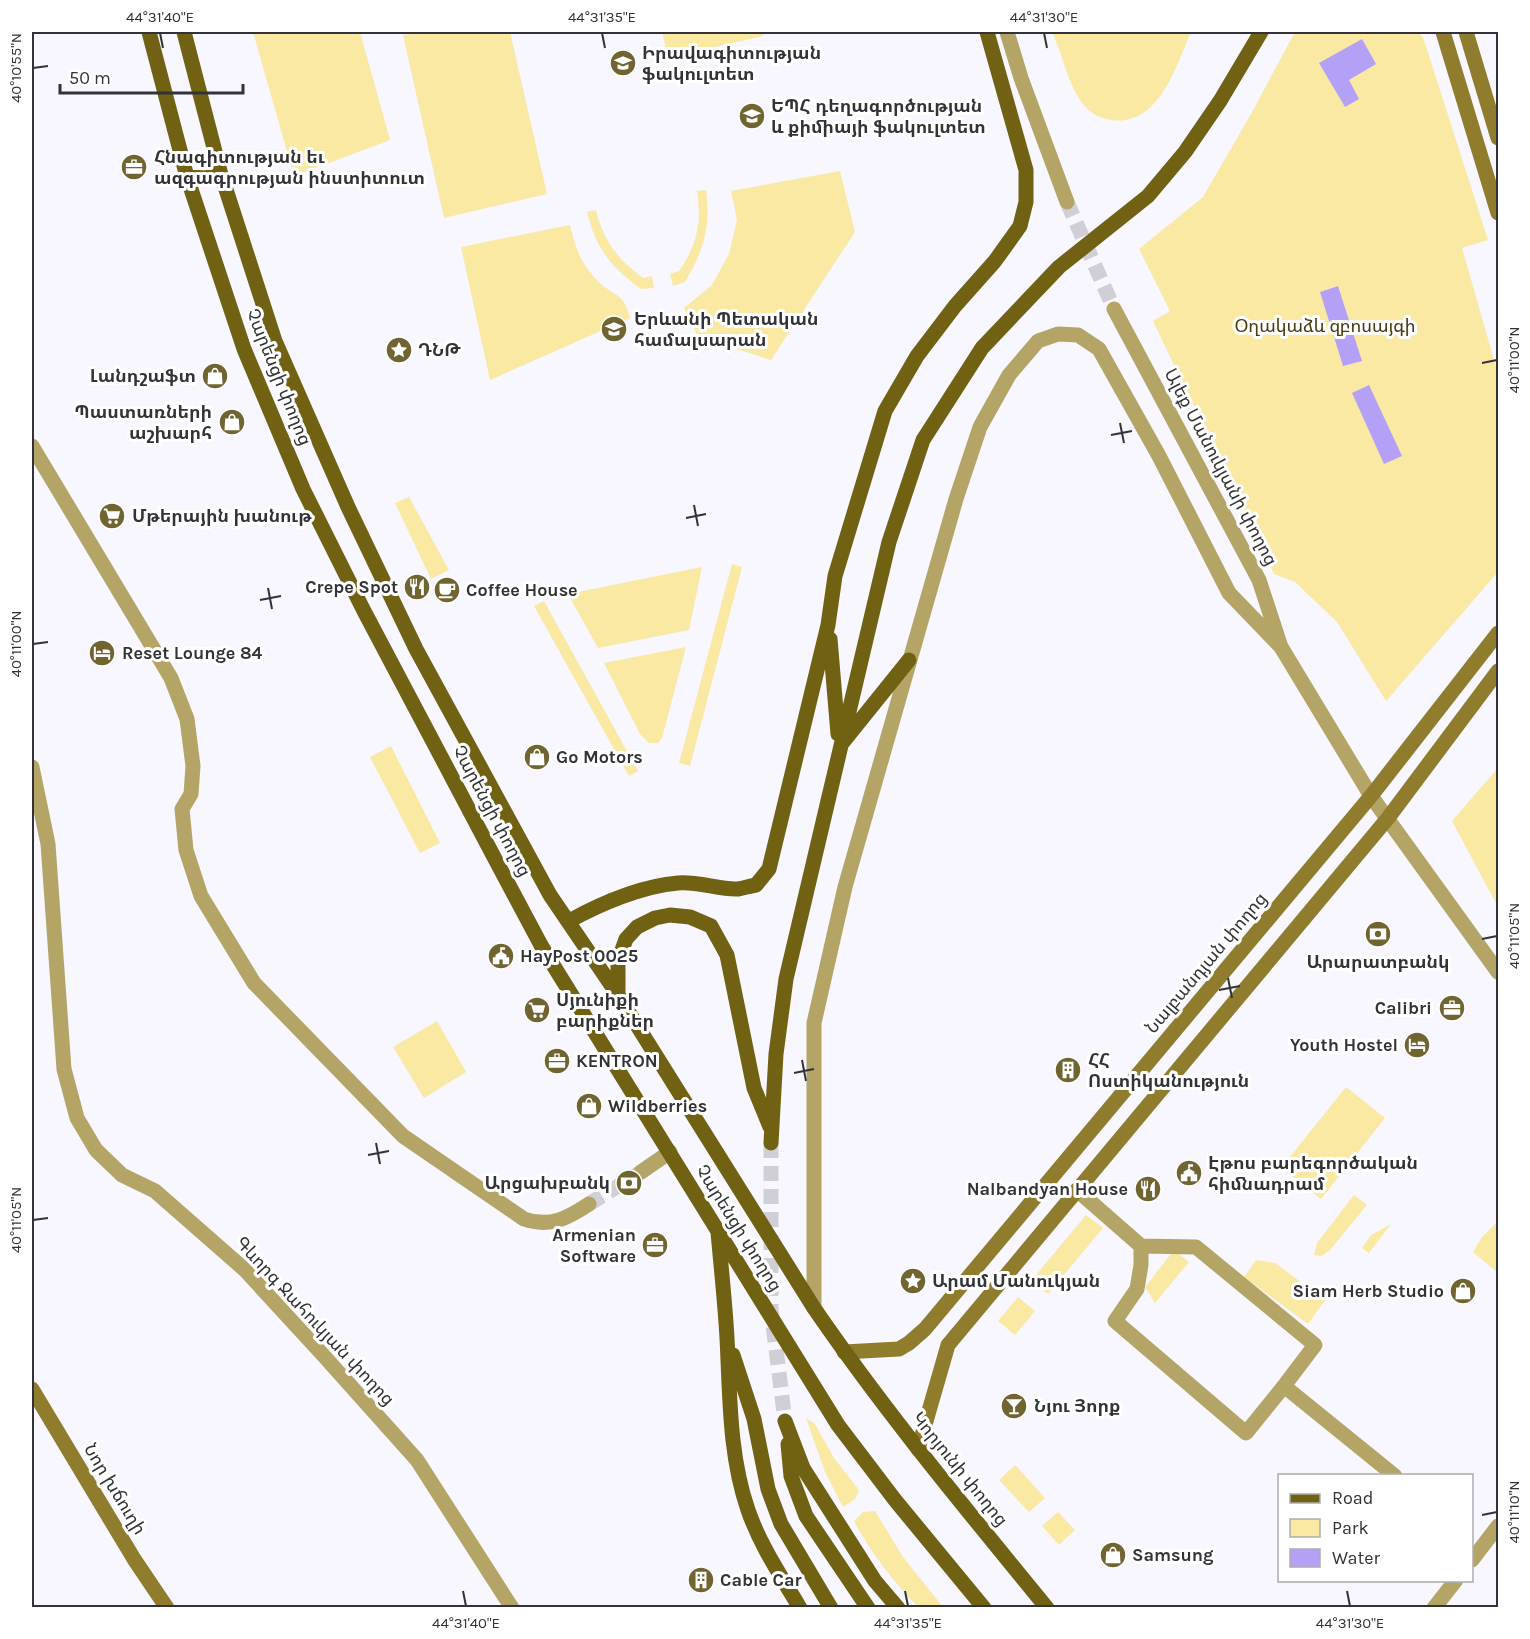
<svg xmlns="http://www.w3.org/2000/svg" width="1530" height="1639" viewBox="0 0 1530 1639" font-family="Karla,'Noto Sans Armenian',sans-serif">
  <rect width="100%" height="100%" fill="#f8f6fe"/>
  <!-- green -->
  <path fill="#f9e9a3" d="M253,32H360L390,140L294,176Z
    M420,32H510L547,194L444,218L403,35Z
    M662,32H762L763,36L668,58Z
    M1052,32H1191C1176,66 1159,127 1111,120C1098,118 1087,111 1080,100C1067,80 1062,53 1052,32Z
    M1295,32H1419L1424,40L1488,240L1462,248L1498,374V572L1386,701L1337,622L1295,582L1274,574L1153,321L1170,311L1139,249L1203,197L1251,114Z
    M840,171L855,232L771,360L698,337L684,308L712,285L729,254L737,220L731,191Z
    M706,190C711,227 704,250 685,282L673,286L670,274L679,271C697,245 702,223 697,191Z
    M596,210C603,240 618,260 643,278L652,276L654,288L641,289C611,267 596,249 587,212Z
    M570,225C576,248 579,261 597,280C614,298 623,290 630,318L490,380L461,247Z
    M409,497L449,570L431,579L395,503Z
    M732,564L742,567L690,766L679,763Z
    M702,567L689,630L598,648L568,594Z
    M544,601L638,771L629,776L534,606Z
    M686,647L662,738L658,743H649L640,734L604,663Z
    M391,746L440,843L420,853L370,757Z
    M1498,768V907L1452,821Z
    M437,1021L466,1072L424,1098L393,1047Z
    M1346,1087L1385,1118L1321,1199L1281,1168Z
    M1354,1195L1367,1205L1330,1250L1322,1256L1314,1255L1317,1243Z
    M1086,1215L1103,1228L1048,1294L1031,1281Z
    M1498,1221V1273L1473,1252L1482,1237Z
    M1391,1224L1369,1253L1362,1248L1371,1235Z
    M1174,1250L1189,1262L1155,1303L1145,1287Z
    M1256,1260L1275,1263L1325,1300L1308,1324L1244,1277Z
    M1018,1297L1035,1311L1015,1335L998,1321Z
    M806,1418L815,1424L834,1458L859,1490L855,1499L843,1507L825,1472Z
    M1015,1465L1045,1498L1029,1512L999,1480Z
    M875,1511L903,1557L943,1607H918C893,1581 871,1553 854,1521L863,1512Z
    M1058,1512L1075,1530L1059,1545L1042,1526Z"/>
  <!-- water -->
  <path fill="#b5a0f8" d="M1362,39L1376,64L1349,80L1359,99L1345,107L1319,63Z
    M1338,286L1362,361L1343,366L1320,292Z
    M1369,385L1402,456L1384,464L1352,393Z"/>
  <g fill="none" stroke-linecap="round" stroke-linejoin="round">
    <!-- minor-tunnel -->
    <path stroke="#d1cfd6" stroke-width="15" stroke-dasharray="15 8" stroke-linecap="butt" d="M589,1204L641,1172"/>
    <!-- tertiary-tunnel -->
    <path stroke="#d1cfd6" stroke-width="15" stroke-dasharray="15 8" stroke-linecap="butt" d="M1067,202L1114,309"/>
    <!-- primary-tunnel -->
    <path stroke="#d1cfd6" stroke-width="15" stroke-dasharray="15 8" stroke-linecap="butt" d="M771,1143V1309L785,1421"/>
    <!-- minor -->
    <path stroke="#b4a567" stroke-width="15" d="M32,446L171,678L187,719L193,766L191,794L182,809L186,850L201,896L254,983L403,1136L524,1219C550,1228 568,1218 589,1204
      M32,767L48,844L64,1069L77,1118L96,1150L122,1175L155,1191L245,1270L324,1356L417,1460L512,1608
      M641,1172L670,1152
      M1077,1190L1141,1246V1265L1137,1289L1115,1321L1246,1433L1284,1386
      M1141,1246L1196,1247L1315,1345L1284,1386L1395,1476
      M1472,1560L1498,1526
      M1434,1608L1456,1580"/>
    <!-- tertiary -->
    <path stroke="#b4a567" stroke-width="15" d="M1007,32L1021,78L1067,202
      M1114,309L1259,580L1281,647L1371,796L1498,972
      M814,1308V1023L845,887L956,499L980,427L1009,375L1038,341L1058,334L1078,335L1099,349L1159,456L1229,593L1281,647"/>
    <!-- secondary -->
    <path stroke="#8f7d2d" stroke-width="15" d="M1443,32L1498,213
      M1466,32L1498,138
      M844,1352L899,1349L909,1343L925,1329L1371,796L1498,633
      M32,1389L134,1559L167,1608
      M918,1449L948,1345L1388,818L1498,671"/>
    <!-- primary -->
    <path stroke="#716112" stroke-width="15" d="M149,32L187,177L244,349L303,489L364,611L494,857L542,947L838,1425L895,1500L984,1608
      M184,32L220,171L275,341L348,507L416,649L550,895L618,995L814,1308C886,1413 967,1510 1047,1608
      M187,177L207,178L220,171
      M830,639L838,734
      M843,742L909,660
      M569,921C600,904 642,886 678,883C697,881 720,890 738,889C744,888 750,886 756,885L769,869L828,625L835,576L885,411L917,356L955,306L995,261L1020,226L1026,202V170L987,32
      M618,995V961L626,939L637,927L655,918L670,915L690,917L711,926L727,955L754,1088L770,1127
      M771,1143L776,1054L786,979L889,542L923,440L982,348L1059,267L1148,196L1185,152L1220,101L1261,32
      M718,1232C721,1267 725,1302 727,1338C730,1396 729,1455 748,1510C760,1545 781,1576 800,1608
      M733,1355L754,1419L768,1489L781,1524L831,1608
      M785,1421L803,1468L875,1581L898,1608
      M788,1444L791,1476L806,1516L868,1608"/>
  </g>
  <!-- ticks -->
  <path fill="none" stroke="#333236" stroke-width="2" d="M160,33L163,48M602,33L605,48M1044,33L1047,48M33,68L48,66M1482,363L1497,360M1120,423L1124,443M1111,435L1132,431M694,505L698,526M686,518L706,514M268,588L272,609M260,600L281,596M33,644L48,642M1482,939L1497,936M1228,978L1232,998M1219,990L1240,986M802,1060L806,1081M794,1073L814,1069M376,1143L380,1164M368,1155L389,1151M33,1220L48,1218M1482,1515L1497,1512M463,1591L466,1606M905,1591L908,1606M1347,1591L1350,1606"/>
  <!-- icons -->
  <defs>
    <symbol id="university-disc" viewBox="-11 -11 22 22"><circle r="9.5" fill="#706431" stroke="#fff"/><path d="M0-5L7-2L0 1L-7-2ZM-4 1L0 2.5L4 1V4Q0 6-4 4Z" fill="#fff"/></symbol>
    <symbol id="office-disc" viewBox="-11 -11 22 22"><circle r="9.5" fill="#706431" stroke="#fff"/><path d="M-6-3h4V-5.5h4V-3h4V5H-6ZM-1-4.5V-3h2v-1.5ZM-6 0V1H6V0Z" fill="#fff"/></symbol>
    <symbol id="sight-disc" viewBox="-11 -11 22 22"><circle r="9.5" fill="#706431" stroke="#fff"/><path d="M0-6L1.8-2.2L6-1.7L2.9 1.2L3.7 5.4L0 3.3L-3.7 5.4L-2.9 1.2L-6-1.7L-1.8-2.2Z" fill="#fff"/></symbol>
    <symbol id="shop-disc" viewBox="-11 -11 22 22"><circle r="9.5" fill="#706431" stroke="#fff"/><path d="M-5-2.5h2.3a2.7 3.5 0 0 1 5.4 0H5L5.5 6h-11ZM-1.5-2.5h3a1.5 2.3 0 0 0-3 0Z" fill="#fff"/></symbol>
    <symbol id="supermarket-disc" viewBox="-11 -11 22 22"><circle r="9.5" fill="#706431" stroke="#fff"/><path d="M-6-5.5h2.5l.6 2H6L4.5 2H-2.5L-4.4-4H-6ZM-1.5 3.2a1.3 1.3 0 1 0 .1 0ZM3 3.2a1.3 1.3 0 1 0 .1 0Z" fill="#fff"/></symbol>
    <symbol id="restaurant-disc" viewBox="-11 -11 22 22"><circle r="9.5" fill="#706431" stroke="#fff"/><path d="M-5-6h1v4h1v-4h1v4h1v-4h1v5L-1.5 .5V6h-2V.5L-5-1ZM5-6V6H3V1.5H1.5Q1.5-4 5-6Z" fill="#fff"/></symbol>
    <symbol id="cafe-disc" viewBox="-11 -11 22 22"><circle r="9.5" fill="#706431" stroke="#fff"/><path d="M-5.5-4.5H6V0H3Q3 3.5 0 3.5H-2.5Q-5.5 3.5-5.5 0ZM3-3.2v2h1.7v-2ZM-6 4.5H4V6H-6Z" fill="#fff"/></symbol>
    <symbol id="hotel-disc" viewBox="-11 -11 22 22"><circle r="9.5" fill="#706431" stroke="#fff"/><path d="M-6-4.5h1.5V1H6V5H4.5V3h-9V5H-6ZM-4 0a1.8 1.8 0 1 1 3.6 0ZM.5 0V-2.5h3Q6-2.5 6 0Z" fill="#fff"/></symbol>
    <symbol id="bank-disc" viewBox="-11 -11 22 22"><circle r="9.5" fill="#706431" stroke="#fff"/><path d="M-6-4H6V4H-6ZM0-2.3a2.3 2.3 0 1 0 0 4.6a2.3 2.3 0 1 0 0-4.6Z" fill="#fff"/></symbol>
    <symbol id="civic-disc" viewBox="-11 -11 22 22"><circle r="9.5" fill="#706431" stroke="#fff"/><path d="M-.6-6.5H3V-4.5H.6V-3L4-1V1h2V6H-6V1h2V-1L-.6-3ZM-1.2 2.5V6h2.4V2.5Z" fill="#fff"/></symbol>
    <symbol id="building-disc" viewBox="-11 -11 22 22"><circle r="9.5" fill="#706431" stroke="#fff"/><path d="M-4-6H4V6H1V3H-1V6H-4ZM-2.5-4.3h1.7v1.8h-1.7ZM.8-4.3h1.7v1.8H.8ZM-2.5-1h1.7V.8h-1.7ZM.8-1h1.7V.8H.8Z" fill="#fff"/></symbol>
    <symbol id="bar-disc" viewBox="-11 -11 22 22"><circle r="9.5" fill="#706431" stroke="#fff"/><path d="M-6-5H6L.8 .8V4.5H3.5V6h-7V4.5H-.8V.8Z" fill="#fff"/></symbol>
  </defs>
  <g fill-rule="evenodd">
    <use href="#university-disc" x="608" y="48" width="30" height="30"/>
    <use href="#university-disc" x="737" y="101" width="30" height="30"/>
    <use href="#office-disc" x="119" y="152" width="30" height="30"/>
    <use href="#university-disc" x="599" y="314" width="30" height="30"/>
    <use href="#sight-disc" x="384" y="335" width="30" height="30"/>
    <use href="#shop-disc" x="200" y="361" width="30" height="30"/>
    <use href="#shop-disc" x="217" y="407" width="30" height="30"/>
    <use href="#supermarket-disc" x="97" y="501" width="30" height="30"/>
    <use href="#restaurant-disc" x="402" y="572" width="30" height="30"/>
    <use href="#cafe-disc" x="432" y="575" width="30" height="30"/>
    <use href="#hotel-disc" x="87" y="638" width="30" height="30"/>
    <use href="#shop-disc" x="522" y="742" width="30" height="30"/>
    <use href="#bank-disc" x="1363" y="919" width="30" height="30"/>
    <use href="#civic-disc" x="486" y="941" width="30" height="30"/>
    <use href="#office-disc" x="1437" y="993" width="30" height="30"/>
    <use href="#supermarket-disc" x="522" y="995" width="30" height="30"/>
    <use href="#hotel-disc" x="1402" y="1030" width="30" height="30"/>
    <use href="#office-disc" x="542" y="1046" width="30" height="30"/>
    <use href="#building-disc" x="1053" y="1055" width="30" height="30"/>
    <use href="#shop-disc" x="574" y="1091" width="30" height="30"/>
    <use href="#civic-disc" x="1174" y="1158" width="30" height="30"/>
    <use href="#bank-disc" x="614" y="1168" width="30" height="30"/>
    <use href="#restaurant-disc" x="1133" y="1174" width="30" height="30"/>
    <use href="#office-disc" x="640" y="1230" width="30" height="30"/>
    <use href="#sight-disc" x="898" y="1266" width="30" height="30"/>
    <use href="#shop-disc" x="1448" y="1276" width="30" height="30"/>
    <use href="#bar-disc" x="999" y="1391" width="30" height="30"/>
    <use href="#shop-disc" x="1098" y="1540" width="30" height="30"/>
    <use href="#building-disc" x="686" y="1565" width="30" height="30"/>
  </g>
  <g text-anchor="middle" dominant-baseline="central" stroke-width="6" stroke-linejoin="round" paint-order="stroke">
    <!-- poi labels -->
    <g font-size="18" font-weight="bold" fill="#333236" stroke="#fff" text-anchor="start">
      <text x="642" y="53">Իրավագիտության<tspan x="642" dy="21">ֆակուլտետ</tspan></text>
      <text x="771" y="106">ԵՊՀ դեղագործության<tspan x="771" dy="21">և քիմիայի ֆակուլտետ</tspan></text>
      <text x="154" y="157">Հնագիտության եւ<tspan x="154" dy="21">ազգագրության ինստիտուտ</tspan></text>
      <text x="634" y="319">Երևանի Պետական<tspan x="634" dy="21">համալսարան</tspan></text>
      <text x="418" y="350">ԴՆԹ</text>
      <text x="196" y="376" text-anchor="end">Լանդշաֆտ</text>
      <text x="212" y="412" text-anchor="end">Պաստառների<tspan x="212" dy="21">աշխարհ</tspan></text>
      <text x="132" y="516">Մթերային խանութ</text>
      <text x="398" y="587" text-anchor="end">Crepe Spot</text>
      <text x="466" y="590">Coffee House</text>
      <text x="122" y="653">Reset Lounge 84</text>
      <text x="556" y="757">Go Motors</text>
      <text x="520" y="956">HayPost 0025</text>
      <text x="1378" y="962" text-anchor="middle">Արարատբանկ</text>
      <text x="556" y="1000">Սյունիքի<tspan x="556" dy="21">բարիքներ</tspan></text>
      <text x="1432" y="1008" text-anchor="end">Calibri</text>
      <text x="1398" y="1045" text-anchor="end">Youth Hostel</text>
      <text x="1088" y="1060">ՀՀ<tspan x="1088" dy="21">Ոստիկանություն</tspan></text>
      <text x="576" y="1061">KENTRON</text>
      <text x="608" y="1106">Wildberries</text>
      <text x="1208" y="1163">Էթոս բարեգործական<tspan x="1208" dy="21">հիմնադրամ</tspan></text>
      <text x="610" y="1183" text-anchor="end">Արցախբանկ</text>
      <text x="1128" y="1189" text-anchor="end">Nalbandyan House</text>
      <text x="636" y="1235" text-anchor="end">Armenian<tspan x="636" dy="21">Software</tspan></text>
      <text x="932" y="1281">Արամ Մանուկյան</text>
      <text x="1444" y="1291" text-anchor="end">Siam Herb Studio</text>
      <text x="1034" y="1406">Նյու Յորք</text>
      <text x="1132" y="1555">Samsung</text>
      <text x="720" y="1580">Cable Car</text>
    </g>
    <!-- park labels -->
    <g font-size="18" fill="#453b10" stroke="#fff">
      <text x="1325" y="326">Օղակաձև զբոսայգի</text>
    </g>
    <!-- street labels -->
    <g font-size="18" fill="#333236" stroke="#fff">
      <text transform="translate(279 377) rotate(68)">Չարենցի փողոց</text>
      <text transform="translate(1221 467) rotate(62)">Ալեք Մանուկյանի փողոց</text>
      <text transform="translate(492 811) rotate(62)">Չարենցի փողոց</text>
      <text transform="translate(1206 963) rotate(-50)">Նալբանդյան փողոց</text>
      <text transform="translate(739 1228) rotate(58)">Չարենցի փողոց</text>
      <text transform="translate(315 1321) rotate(47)">Գևորգ Ջահուկյան փողոց</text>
      <text transform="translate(960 1469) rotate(51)">Կորյունի փողոց</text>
      <text transform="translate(115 1489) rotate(59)">Նոր խճուղի</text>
    </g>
  </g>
  <!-- border -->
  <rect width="1530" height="1639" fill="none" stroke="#ffffff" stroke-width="66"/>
  <!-- legend -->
  <rect x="1278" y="1474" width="195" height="108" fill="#ffffff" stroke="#adadaf" stroke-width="1.5"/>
  <rect x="1290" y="1494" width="30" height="9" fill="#716112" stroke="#adadaf" stroke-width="1.5"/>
  <text x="1332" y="1504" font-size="18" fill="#333236">Road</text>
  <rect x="1290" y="1519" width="30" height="18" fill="#f9e9a3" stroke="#adadaf" stroke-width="1.5"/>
  <text x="1332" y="1534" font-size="18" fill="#333236">Park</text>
  <rect x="1290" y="1549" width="30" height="18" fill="#b5a0f8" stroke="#adadaf" stroke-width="1.5"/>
  <text x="1332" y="1564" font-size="18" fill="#333236">Water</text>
  <!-- scale -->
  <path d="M60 84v9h183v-9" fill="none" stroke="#333236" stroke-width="3"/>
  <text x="69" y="84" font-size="18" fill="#333236" stroke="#ffffff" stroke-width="4.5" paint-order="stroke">50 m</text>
  <rect x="33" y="33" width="1464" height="1573" fill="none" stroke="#333236" stroke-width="2"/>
  <g font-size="15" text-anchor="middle" fill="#333236">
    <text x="160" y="22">44°31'40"E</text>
    <text x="602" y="22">44°31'35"E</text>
    <text x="1044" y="22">44°31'30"E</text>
    <text transform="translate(16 68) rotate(-90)" y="5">40°10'55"N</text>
    <text transform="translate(1514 360) rotate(-90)" y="5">40°11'00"N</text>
    <text transform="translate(16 644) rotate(-90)" y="5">40°11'00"N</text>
    <text transform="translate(1514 936) rotate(-90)" y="5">40°11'05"N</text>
    <text transform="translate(16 1220) rotate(-90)" y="5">40°11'05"N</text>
    <text transform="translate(1514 1512) rotate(-90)" y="5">40°11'10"N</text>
    <text x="466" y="1628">44°31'40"E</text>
    <text x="908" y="1628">44°31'35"E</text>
    <text x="1350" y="1628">44°31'30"E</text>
  </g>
</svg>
